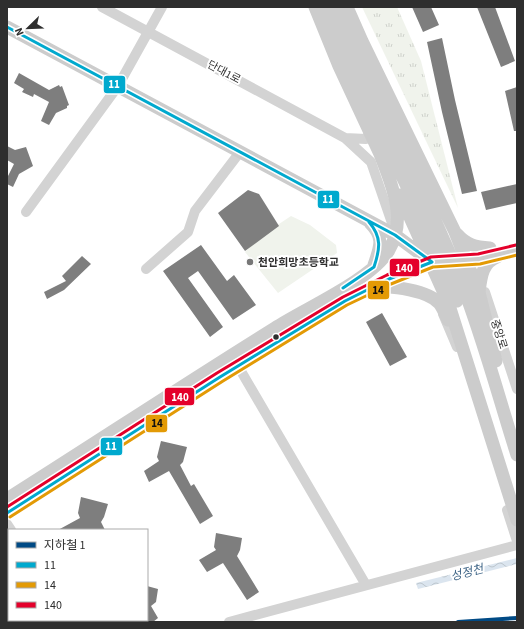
<svg xmlns="http://www.w3.org/2000/svg" width="524" height="629" viewBox="0 0 524 629" font-family="'Source Sans 3','Noto Sans KR',sans-serif">
  <defs>
    <pattern id="grass-tufts" width="24" height="20" patternUnits="userSpaceOnUse"><rect width="24" height="20" fill="#f0f3ec"/><path d="M3 7l-1-3M5 7V3M7 7l1-3M15 17l-1-3M17 17v-4M19 17l1-3" fill="none" stroke="#ced1cb"/></pattern>
    <pattern id="water-waves" width="16" height="10" patternUnits="userSpaceOnUse"><rect width="16" height="10" fill="#dbe5ef"/><path d="M0 5q4-4 8 0t8 0" fill="none" stroke="#bcc5cd"/></pattern>
  </defs>
  <rect width="100%" height="100%" fill="#fff"/>
  <!-- grass -->
  <path fill="url(#grass-tufts)" d="M362,7H397L421,61L458,208Z"/>
  <!-- green -->
  <path fill="#f0f3ec" d="M291,216L310,225L336,245L337,253L278,293L245,252L261,236Z"/>
  <!-- water -->
  <path fill="url(#water-waves)" d="M517,558V564L418,589L416,583Z"/>
  <!-- building -->
  <path fill="#7e7e7e" d="M412,7H431L439,25L423,32Z
    M477,7H495L515,61L501,67Z
    M442,38L455,100L477,191L462,194L442,112L427,42Z
    M19,73L49,90L59,85L60,87L62,86L69,105L67,106V108L56,113L49,125L41,121L49,102L34,94L33,97L22,92L24,89L14,83Z
    M517,87V131H514L505,91Z
    M7,146L15,150L26,147L33,166L19,174L13,187L7,184V178L14,164L7,160Z
    M517,184V203L486,210L481,192Z
    M248,190L259,194L279,226L245,251L218,213Z
    M201,245L227,281L234,275L256,305L233,320L198,271L188,278L223,327L210,337L163,271Z
    M82,256L91,264L64,290L47,299L44,292L66,281L62,276Z
    M382,313L407,357L390,366L366,322Z
    M161,441L187,447L183,462L180,465L191,486L194,484L213,516L200,524L169,471L149,482L144,471L159,461L157,457Z
    M81,497L108,504L104,517L101,522L105,530H58L80,518L78,513Z
    M216,533L242,538L240,550L237,556L259,592L247,600L223,563L207,572L199,560L216,550L214,547Z
    M147,586L158,589L156,602L151,606L158,618L153,622H147Z"/>
  <g fill="none" stroke-linecap="round" stroke-linejoin="round">
    <!-- street -->
    <path stroke="#d3d3d3" stroke-width="10" d="M102,7L345,138L371,162L394,229
      M345,138L366,139L368,136L369,129
      M26,212L118,86L162,7
      M146,269L188,232L195,211L240,152
      M485,292L517,389
      M443,314L457,347
      M238,366L366,585
      M507,510L517,541
      M7,524L11,530
      M72,620L74,622
      M229,622L517,545"/>
    <!-- secondary -->
    <path stroke="#ccc" stroke-width="13" d="M315,7L339,66L380,154
      M325,7L358,83L445,267L457,301
      M335,7C375,97 422,185 459,276C482,334 498,395 517,455
      M347,7L362,41L455,232L479,292L496,361
      M7,27L395,235L430,261
      M400,195L448,302L517,520
      M370,223C385,238 380,247 374,265
      M457,234C467,245 475,247 490,248
      M377,288C392,285 428,291 439,303C443,308 445,314 448,320
      M479,292C481,277 482,263 497,257
      M7,499C97,442 185,384 275,328C304,309 373,279 389,250C409,216 389,179 377,146
      M7,513L220,377L345,301L389,279L432,262L479,259L517,250"/>
    <defs>
      <path id="bus-1" d="M7,27L395,235L432,262
        M343,288L374,267C380,249 382,237 369,222
        M7,513L220,377L345,301L389,279L432,262"/>
      <path id="bus-2" d="M10,517L223,381L347,305L391,284L433,267L480,264L517,255"/>
      <path id="bus-3" d="M7,507L217,373L343,297L387,275L431,257L478,254L516,245"/>
    </defs>
    <!-- bus-1 casing -->
    <use href="#bus-1" stroke="#fff" stroke-width="6"/>
    <!-- bus-2 casing -->
    <use href="#bus-2" stroke="#fff" stroke-width="6"/>
    <!-- bus-3 casing -->
    <use href="#bus-3" stroke="#fff" stroke-width="6"/>
    <!-- bus-1 -->
    <use href="#bus-1" stroke="#00a9ce" stroke-width="3"/>
    <!-- bus-2 -->
    <use href="#bus-2" stroke="#e39a05" stroke-width="3"/>
    <!-- bus-3 -->
    <use href="#bus-3" stroke="#e4002b" stroke-width="3"/>
    <defs>
      <path id="metro-1" d="M458,622L517,618"/>
    </defs>
    <!-- metro-1 casing -->
    <use href="#metro-1" stroke="#fff" stroke-width="7"/>
    <!-- metro-1 -->
    <use href="#metro-1" stroke="#004a85" stroke-width="4"/>
  </g>
  <!-- markers -->
  <circle fill="#777" stroke="#fff" stroke-width="1.5" cx="250" cy="262" r="4"/>
  <circle fill="#2e2e2e" stroke="#fff" stroke-width="1.5" cx="276" cy="337" r="3.5"/>
  <g text-anchor="middle" dominant-baseline="central" stroke-width="4" stroke-linejoin="round" paint-order="stroke">
    <!-- street labels -->
    <g font-size="11" fill="#2e2e2e" stroke="#fff">
      <text transform="translate(224 72) rotate(28)">단대1로</text>
      <text transform="translate(499 334) rotate(72)">중앙로</text>
    </g>
    <!-- poi labels -->
    <g font-size="11" font-weight="bold" fill="#2e2e2e" stroke="#fff" text-anchor="start">
      <text x="258" y="262">천안희망초등학교</text>
    </g>
    <!-- water labels -->
    <g font-size="12" font-style="italic" fill="#436889" stroke="#fff">
      <text transform="translate(467 573) rotate(-14)">성정천</text>
    </g>
  </g>
  <g stroke="#fff" stroke-width="1.5">
    <rect x="103" y="75" width="23" height="19" rx="4" fill="#00a9ce"/>
    <rect x="317" y="190" width="23" height="19" rx="4" fill="#00a9ce"/>
    <rect x="389" y="258" width="31" height="19" rx="4" fill="#e4002b"/>
    <rect x="367" y="280" width="23" height="20" rx="4" fill="#e39a05"/>
    <rect x="164" y="387" width="31" height="19" rx="4" fill="#e4002b"/>
    <rect x="145" y="414" width="23" height="19" rx="4" fill="#e39a05"/>
    <rect x="100" y="437" width="23" height="19" rx="4" fill="#00a9ce"/>
  </g>
  <g font-size="11" text-anchor="middle" font-weight="bold" fill="#fff">
    <text x="114" y="88">11</text>
    <text x="328" y="203">11</text>
    <text x="404" y="272">140</text>
    <text x="180" y="401">140</text>
    <text x="111" y="450">11</text>
  </g>
  <g font-size="11" text-anchor="middle" font-weight="bold" fill="#111">
    <text x="378" y="294">14</text>
    <text x="157" y="427">14</text>
  </g>
  <!-- border -->
  <rect width="524" height="629" fill="none" stroke="#2e2e2e" stroke-width="16"/>
  <!-- legend -->
  <rect x="8" y="529" width="140" height="92" fill="#ffffff" stroke="#ababab"/>
  <rect x="16" y="542" width="20" height="6" fill="#004a85" stroke="#ababab"/>
  <text x="44" y="549" font-size="12" fill="#2e2e2e">지하철 1</text>
  <rect x="16" y="562" width="20" height="6" fill="#00a9ce" stroke="#ababab"/>
  <text x="44" y="569" font-size="12" fill="#2e2e2e">11</text>
  <rect x="16" y="582" width="20" height="6" fill="#e39a05" stroke="#ababab"/>
  <text x="44" y="589" font-size="12" fill="#2e2e2e">14</text>
  <rect x="16" y="602" width="20" height="6" fill="#e4002b" stroke="#ababab"/>
  <text x="44" y="609" font-size="12" fill="#2e2e2e">140</text>
  <!-- north arrow -->
  <g transform="translate(28 28) rotate(247)" stroke="#ffffff" stroke-width="3" paint-order="stroke">
  <path d="M0-3L7 15L0 10L-7 15Z" fill="#2e2e2e"/>
  <text y="-6" font-size="11" font-weight="bold" text-anchor="middle" fill="#2e2e2e">N</text>
  </g>
</svg>
